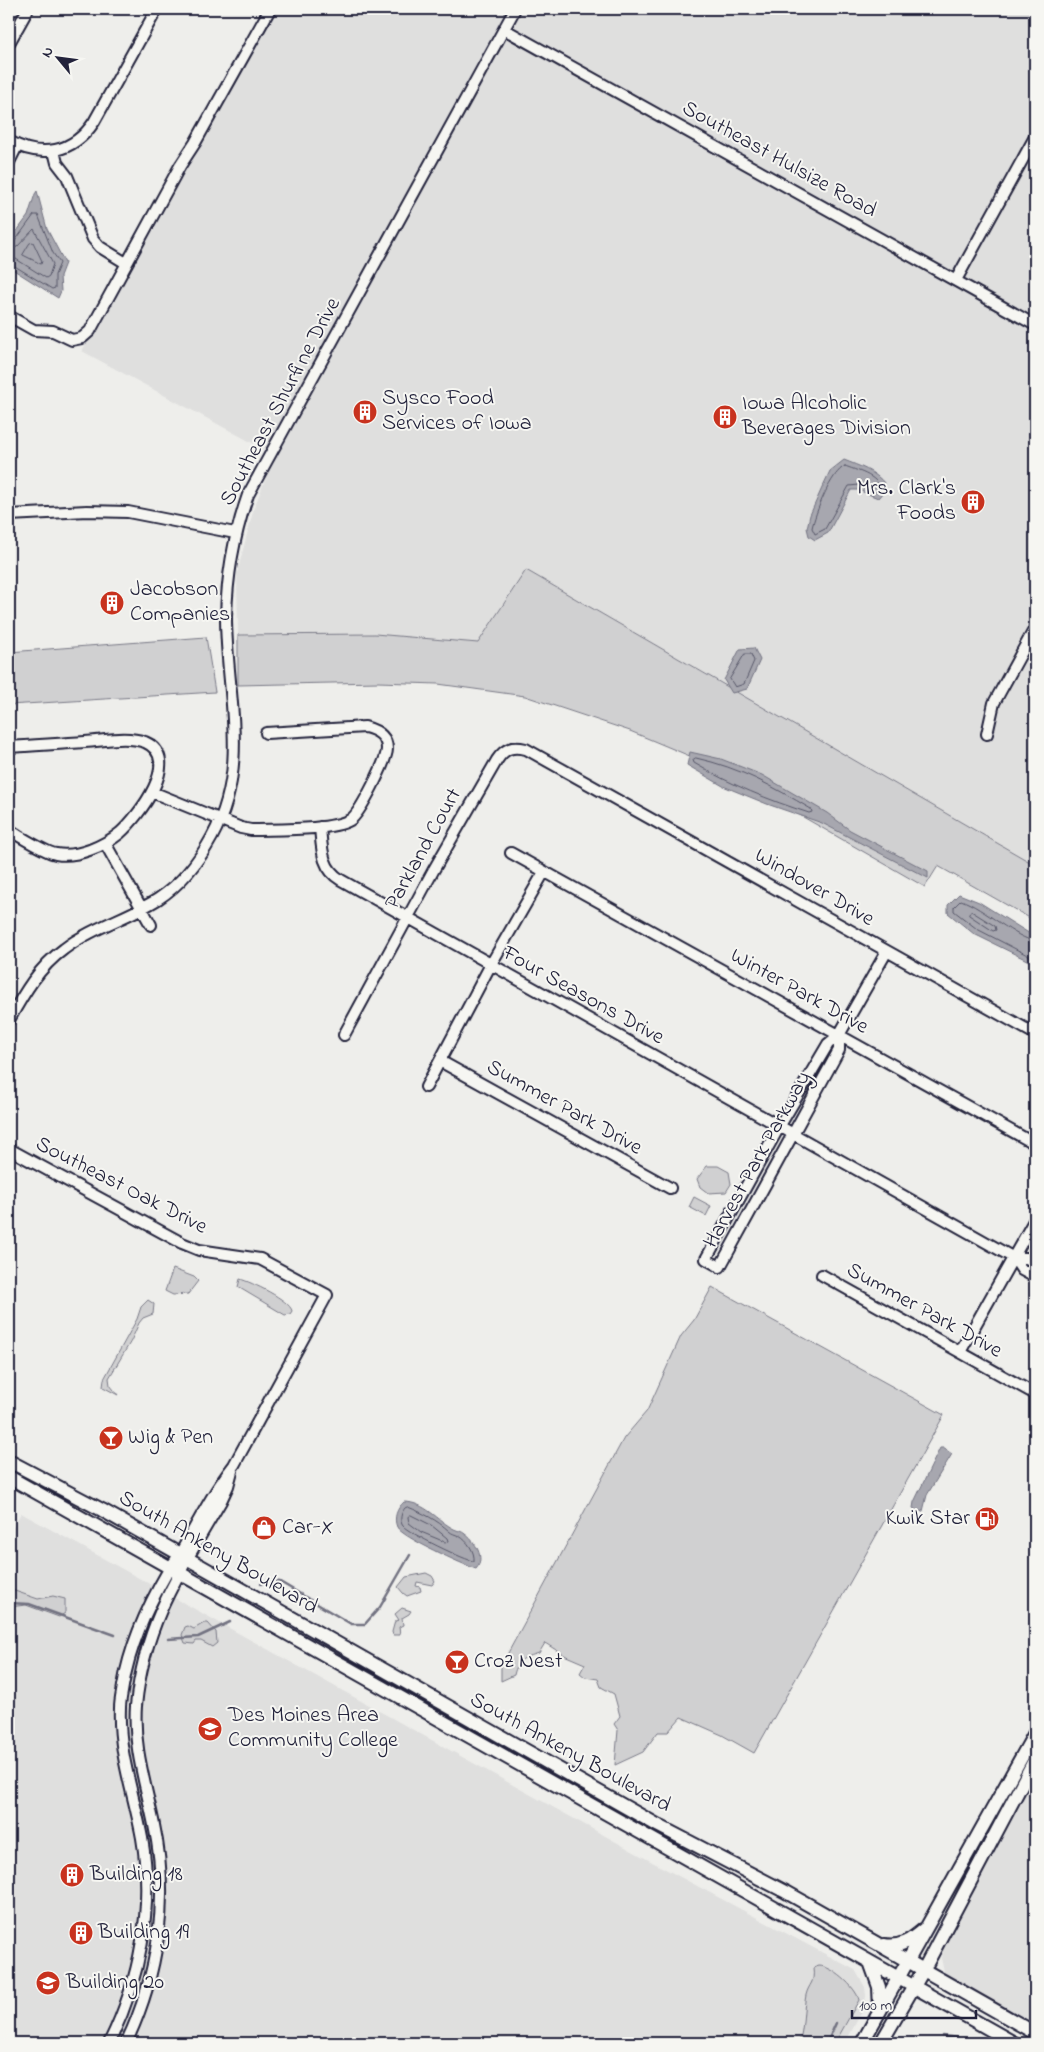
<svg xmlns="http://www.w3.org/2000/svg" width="1044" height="2052" viewBox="0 0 1044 2052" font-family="'Indie Flower',sans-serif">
  <rect width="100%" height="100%" fill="#eeeeeb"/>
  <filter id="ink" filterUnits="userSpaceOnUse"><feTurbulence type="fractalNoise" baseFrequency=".02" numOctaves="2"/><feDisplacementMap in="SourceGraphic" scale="10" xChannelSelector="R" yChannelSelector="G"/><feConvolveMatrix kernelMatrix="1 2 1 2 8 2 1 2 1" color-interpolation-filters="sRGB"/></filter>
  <g filter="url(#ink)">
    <!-- built -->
    <path fill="#dfdfde" d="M276,9H837L851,16L855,9H1035V865L526,570L478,643L375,634L238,635L237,573L254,508L275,455L82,351Z
      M21,1513L654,1863L855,1970L865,1987L866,1996L864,2008L845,2043H9V1535Z
      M1035,1768V2029L956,1984L944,1972L941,1958L945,1940Z"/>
    <!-- green -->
    <path fill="#d0d0d1" stroke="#797986" d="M526,570L1035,865V921L938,866L925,887L716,767L630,731L525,696L438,684L378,682L238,685V635L375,634L478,643Z
      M206,637L215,692L9,705V652Z
      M707,1166H718L729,1172L731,1184L726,1192L708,1193L700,1187L697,1179Z
      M694,1197L711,1206L706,1216L689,1207Z
      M173,1269L194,1277L198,1281L188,1294L173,1295L165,1291Z
      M240,1279C251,1282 290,1300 292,1311L290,1314L285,1315L238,1287Z
      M712,1287L944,1415L754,1753L722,1735L681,1717L668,1732H658L643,1752L615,1765L618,1730L614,1724L620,1716L614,1694L601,1687L598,1679L585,1677L580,1673L585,1664L564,1655L545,1643L539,1653C524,1658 518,1658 514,1675L501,1681V1666L624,1438L647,1411L681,1336L694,1320Z
      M148,1300L154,1304L153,1314L143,1318L139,1323L131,1341L109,1378L110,1385L118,1395L103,1387L104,1379L137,1319L141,1307Z
      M426,1573L432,1576L435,1581L432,1585L417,1582L416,1586L420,1587L421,1591L407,1596L403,1593L398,1587L406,1577Z
      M9,1589L38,1599L53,1596L65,1599V1613L59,1617L26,1605L9,1607Z
      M402,1608L411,1611L409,1614L402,1618L403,1625L399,1627L400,1635H393L392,1632L395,1621L399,1620L395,1614Z
      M204,1623H208L216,1632L217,1643L212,1647L201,1641H196L194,1644L185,1643L182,1635L185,1627L188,1626L194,1629Z
      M819,1966C832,1966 856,1987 859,2000L835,2043H799C804,2027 803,2011 806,1995C809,1983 815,1984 813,1968Z"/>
    <!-- water -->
    <path fill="#a7a7af" stroke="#727281" d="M37,191L47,229L65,263L60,276L61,291L58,298L9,267V242L28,216L35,194Z
      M844,460C859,466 875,471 885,484L884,491L878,498L858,490H851L828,533L815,540L809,536L807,528L810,515L822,488L830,471Z
      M754,648L760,660L747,689L732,693L724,680L740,649Z
      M690,752L721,759L762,775L827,813L850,830L928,871V878L822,823L767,804L723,786L687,765Z
      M959,894L979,902L1035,937V964L974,934L948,913V905Z
      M940,1448H943L952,1454L927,1495L923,1511L919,1512L913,1508L914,1502Z
      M404,1502C425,1502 438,1521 454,1529C458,1531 462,1531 465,1534C475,1541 486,1558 476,1569C464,1565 401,1537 397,1527C393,1518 397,1508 404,1502Z"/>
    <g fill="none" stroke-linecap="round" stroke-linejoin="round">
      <!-- shore -->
      <path stroke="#575769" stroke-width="1" d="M9,243L15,241L34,215H38L53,253L60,263L55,275V288L52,289L13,265L9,264
        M30,243L33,242L42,261L41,264L23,255Z
        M9,249L17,247L34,229L53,264L49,276L46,278L16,259L9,258
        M845,466C855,470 879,476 879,488L875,492L859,485L849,486L825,529L815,534L812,528C815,514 831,472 845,466Z
        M745,654H751L754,661L744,684L735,687L730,679Z
        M696,758C741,768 772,786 811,809L812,812L809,813C769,800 731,785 694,763L693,760Z
        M971,911L995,926L996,930L993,931L969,915Z
        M1035,941C1016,939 984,908 961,900L954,907V911L977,929L1035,959
        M408,1507C423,1513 437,1520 449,1531C452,1534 455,1534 459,1536C468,1541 475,1552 474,1561C468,1562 407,1532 403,1526C399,1521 401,1512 405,1508Z
        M411,1515L431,1525L447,1538L448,1541L445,1542L421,1532L409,1523L408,1517Z"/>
      <!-- stream -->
      <path stroke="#727281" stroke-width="2.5" d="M261,1584L268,1580L280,1582L351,1624H365L380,1607L410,1555
        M9,1603L29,1604L115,1635
        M168,1639L198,1637L230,1622
        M943,2036L958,2038L968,2043
        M827,2043L836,2023
        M908,2043L915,2040"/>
      <defs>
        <path id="minor" d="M504,29L1035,325
          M9,43L28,9
          M9,141C41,159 73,153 94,122L157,9
          M54,151L57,163L67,176L93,239L100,247L126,263
          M9,162L17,146
          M956,280L1035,137
          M9,316L34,330L53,331L72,340L82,338L90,331L180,166L195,143L270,9
          M9,515L87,511L128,512L235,533
          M987,734L994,703L1035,628
          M9,747C34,745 59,744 85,742C104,741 126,735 145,742C184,759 138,817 120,833C104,846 77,858 56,854C44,852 20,836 9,830
          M152,792L241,828L251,830C276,829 330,831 350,820C360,814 387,760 387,749C387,735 376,730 365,727L266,733
          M320,827C322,848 321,868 341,880L1014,1258H1027L1035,1263
          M105,843L151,925
          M511,853L1035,1144
          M9,1020C24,993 39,967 64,949C93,927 128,918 158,899C181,884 199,861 212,837C251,766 226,693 226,617C227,574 234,535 248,495L515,9
          M344,1035L433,871L497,760C505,748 512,746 526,749L1035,1034
          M839,1035V1050L720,1267L706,1259L779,1127L828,1044L839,1035L887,951
          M440,1061L670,1188
          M426,1087L490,966L544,872
          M9,1149L182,1243L199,1250L260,1259L327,1295L234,1465C213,1492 198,1522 181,1552C177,1559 172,1564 168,1571C147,1607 130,1644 123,1686C122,1693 120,1701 120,1708C118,1753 134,1794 142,1838C154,1908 140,1980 109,2043
          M1014,1258L1022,1270L1035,1277
          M822,1275L1035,1394
          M960,1352L1035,1219
          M126,2043C158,1976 170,1899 154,1825C146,1785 133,1747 136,1706C144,1623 181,1570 221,1501L228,1486L232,1471"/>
        <path id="major" d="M9,1461L102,1510L659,1826L786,1892L1035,2033
          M9,1477L1014,2043
          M884,1945C901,1948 911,1940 924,1929
          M870,1962L879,1987L880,2010
          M862,2043L1035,1733
          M881,2043L924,1969L1035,1759"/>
      </defs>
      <!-- minor casing -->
      <use href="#minor" stroke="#22223b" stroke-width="14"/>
      <!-- major casing -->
      <use href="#major" stroke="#22223b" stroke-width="16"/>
      <!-- minor -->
      <use href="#minor" stroke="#f6f6f2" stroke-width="10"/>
      <!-- major -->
      <use href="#major" stroke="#f6f6f2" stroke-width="12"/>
    </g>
  </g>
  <!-- icons -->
  <defs>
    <symbol id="building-disc" viewBox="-11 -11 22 22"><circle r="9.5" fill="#c8321e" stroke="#f6f6f2"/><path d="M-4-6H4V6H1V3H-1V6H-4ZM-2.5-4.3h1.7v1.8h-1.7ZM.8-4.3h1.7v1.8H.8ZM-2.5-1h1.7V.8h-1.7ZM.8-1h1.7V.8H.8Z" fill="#fff"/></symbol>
    <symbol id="bar-disc" viewBox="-11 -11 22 22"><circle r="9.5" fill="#c8321e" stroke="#f6f6f2"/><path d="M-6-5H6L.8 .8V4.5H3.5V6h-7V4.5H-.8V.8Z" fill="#fff"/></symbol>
    <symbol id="fuel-disc" viewBox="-11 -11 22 22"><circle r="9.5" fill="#c8321e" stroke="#f6f6f2"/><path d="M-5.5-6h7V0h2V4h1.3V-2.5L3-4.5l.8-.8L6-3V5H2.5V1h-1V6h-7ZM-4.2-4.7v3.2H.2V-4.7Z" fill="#fff"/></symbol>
    <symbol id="shop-disc" viewBox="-11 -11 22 22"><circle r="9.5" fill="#c8321e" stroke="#f6f6f2"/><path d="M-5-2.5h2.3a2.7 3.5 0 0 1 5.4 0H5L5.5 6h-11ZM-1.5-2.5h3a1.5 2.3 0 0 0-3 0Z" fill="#fff"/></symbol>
    <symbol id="university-disc" viewBox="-11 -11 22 22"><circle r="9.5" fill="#c8321e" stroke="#f6f6f2"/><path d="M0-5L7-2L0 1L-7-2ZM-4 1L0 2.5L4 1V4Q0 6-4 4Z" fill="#fff"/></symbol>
  </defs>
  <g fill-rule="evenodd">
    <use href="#building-disc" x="351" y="398" width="28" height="28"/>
    <use href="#building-disc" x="711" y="403" width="28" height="28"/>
    <use href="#building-disc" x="959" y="488" width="28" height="28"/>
    <use href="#building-disc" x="98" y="589" width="28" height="28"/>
    <use href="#bar-disc" x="97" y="1424" width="28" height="28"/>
    <use href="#fuel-disc" x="973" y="1505" width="28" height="28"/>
    <use href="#shop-disc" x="250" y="1514" width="28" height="28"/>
    <use href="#bar-disc" x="443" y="1648" width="28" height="28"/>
    <use href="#university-disc" x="196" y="1715" width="28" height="28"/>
    <use href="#building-disc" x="58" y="1861" width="28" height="28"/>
    <use href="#building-disc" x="67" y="1919" width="28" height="28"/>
    <use href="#university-disc" x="34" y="1969" width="28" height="28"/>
  </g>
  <g text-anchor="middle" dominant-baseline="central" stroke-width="4" stroke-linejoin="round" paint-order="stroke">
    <!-- street labels -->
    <g font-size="22" fill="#22223b" stroke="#f6f6f2">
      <text transform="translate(779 160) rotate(29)">Southeast Hulsize Road</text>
      <text transform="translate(281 402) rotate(-62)">Southeast Shurfine Drive</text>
      <text transform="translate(424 849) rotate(-61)">Parkland Court</text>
      <text transform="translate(814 888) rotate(30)">Windover Drive</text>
      <text transform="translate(799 992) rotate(29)">Winter Park Drive</text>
      <text transform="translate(583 996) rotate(29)">Four Seasons Drive</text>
      <text transform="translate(564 1108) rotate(29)">Summer Park Drive</text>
      <text transform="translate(758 1160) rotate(-61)">Harvest Park Parkway</text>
      <text transform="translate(121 1186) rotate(27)">Southeast Oak Drive</text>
      <text transform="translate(924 1311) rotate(29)">Summer Park Drive</text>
      <text transform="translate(218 1553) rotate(30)">South Ankeny Boulevard</text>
      <text transform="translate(570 1753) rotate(29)">South Ankeny Boulevard</text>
    </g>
    <!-- poi labels -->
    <g font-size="22" fill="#22223b" stroke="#f6f6f2" text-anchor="start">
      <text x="382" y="399">Sysco Food<tspan x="382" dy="25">Services of Iowa</tspan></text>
      <text x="742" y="404">Iowa Alcoholic<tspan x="742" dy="25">Beverages Division</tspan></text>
      <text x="956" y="489" text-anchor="end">Mrs. Clark's<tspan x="956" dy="25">Foods</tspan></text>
      <text x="130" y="590">Jacobson<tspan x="130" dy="25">Companies</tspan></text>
      <text x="128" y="1438">Wig &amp; Pen</text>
      <text x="970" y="1519" text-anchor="end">Kwik Star</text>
      <text x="282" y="1528">Car-X</text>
      <text x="474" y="1662">Croz Nest</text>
      <text x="228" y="1716">Des Moines Area<tspan x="228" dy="25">Community College</tspan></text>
      <text x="90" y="1875">Building 18</text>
      <text x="98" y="1933">Building 19</text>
      <text x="66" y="1983">Building 20</text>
    </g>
  </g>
  <!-- margin -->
  <rect width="1044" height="2052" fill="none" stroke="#f6f6f2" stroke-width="30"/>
  <rect x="15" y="15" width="1014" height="2022" fill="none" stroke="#22223b" stroke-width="2" filter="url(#ink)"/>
  <!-- north arrow -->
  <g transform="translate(58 58) rotate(299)" stroke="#f6f6f2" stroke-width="4" paint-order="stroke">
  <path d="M0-4L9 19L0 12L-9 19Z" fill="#22223b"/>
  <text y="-8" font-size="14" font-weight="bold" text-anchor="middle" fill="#22223b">N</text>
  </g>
  <!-- scale -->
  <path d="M852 2010v8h124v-8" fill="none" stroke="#22223b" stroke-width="2.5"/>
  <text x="859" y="2010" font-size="15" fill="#22223b" stroke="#f6f6f2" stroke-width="4" paint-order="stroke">100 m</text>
</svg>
